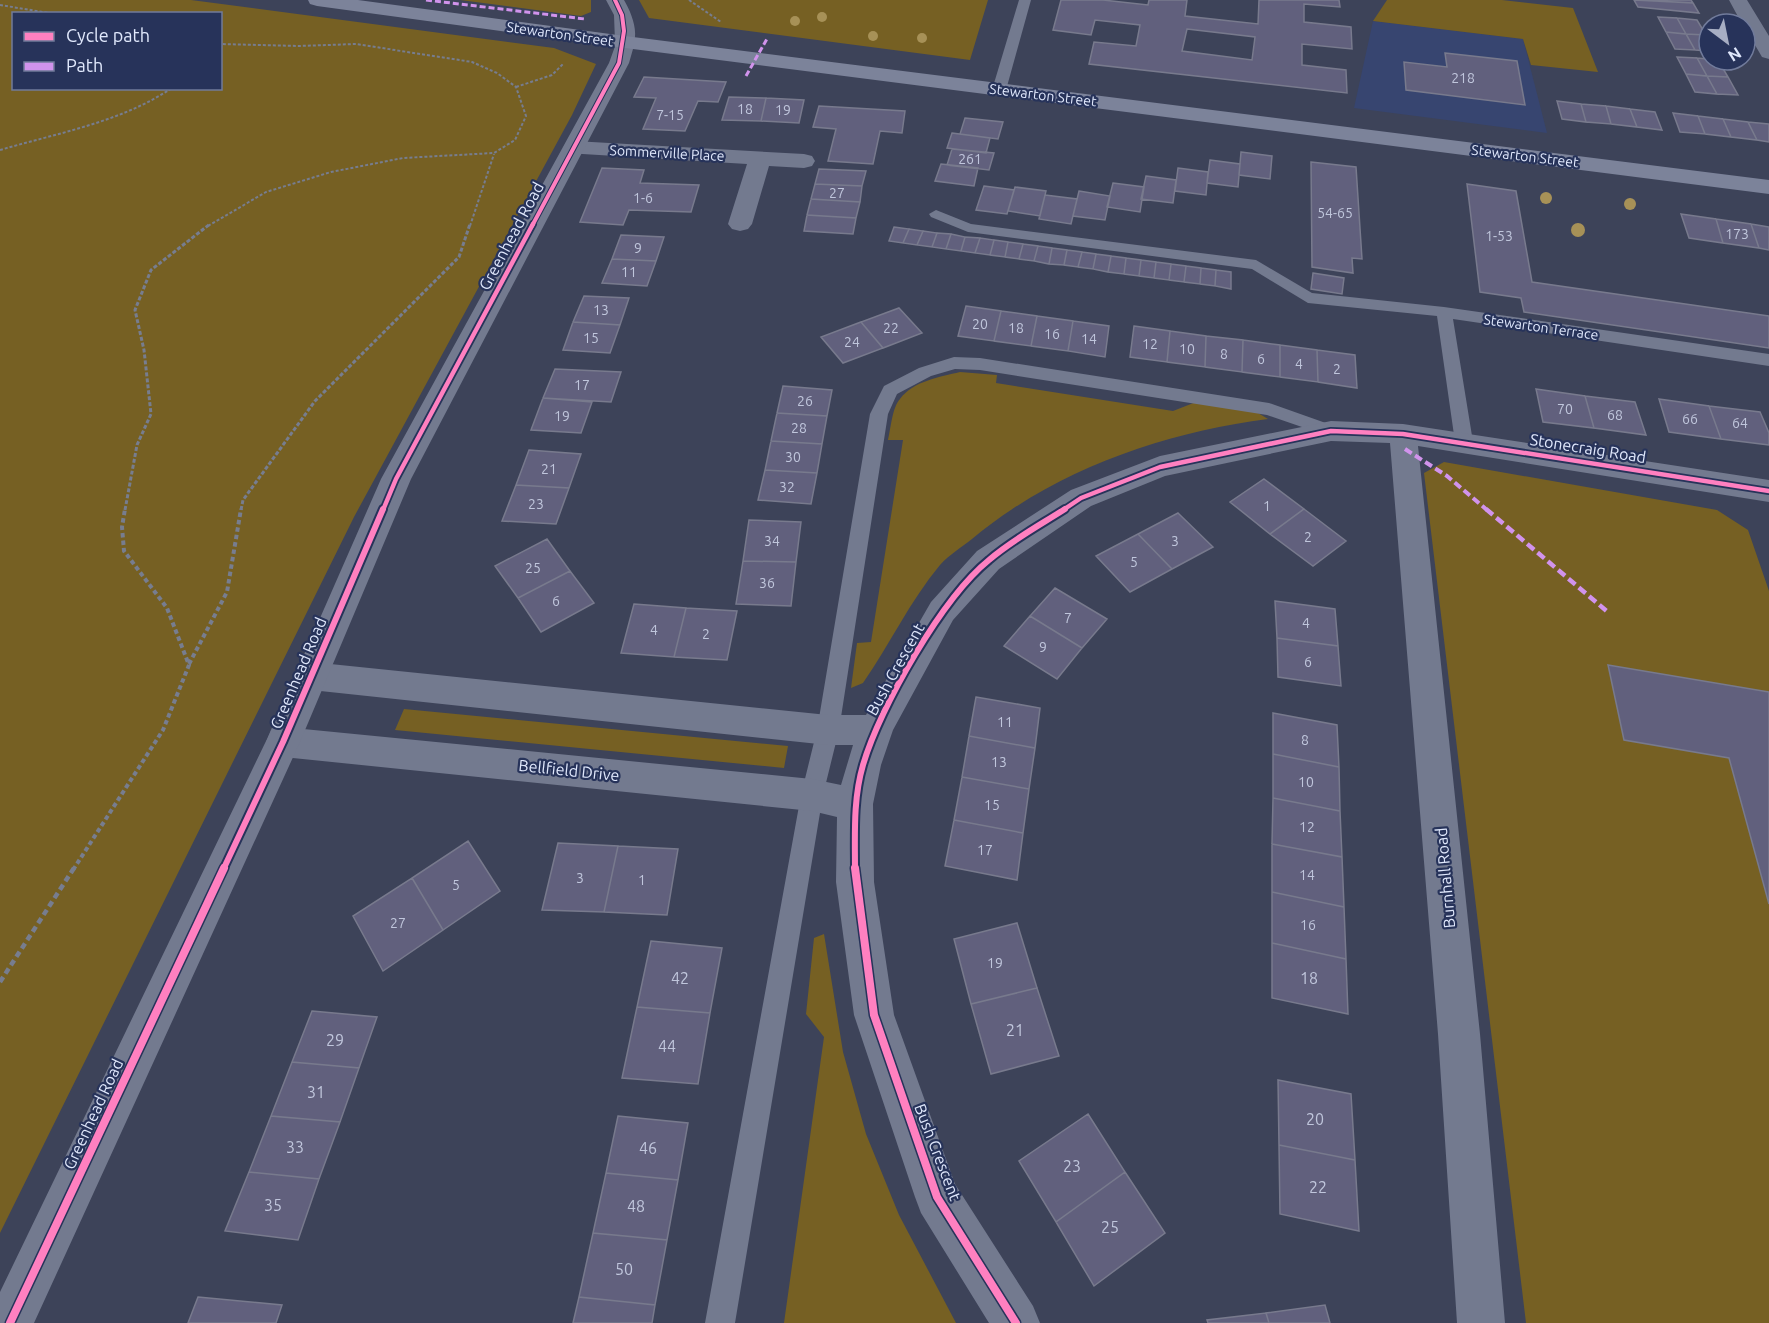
<svg xmlns="http://www.w3.org/2000/svg" width="1769" height="1323" viewBox="0 0 1769 1323" font-family="Ubuntu,sans-serif">
  <rect width="100%" height="100%" fill="#3d4359"/>
  <!-- built -->
  <path fill="#374570" d="M1373,21L1523,39L1547,133L1354,108Z"/>
  <!-- green -->
  <path fill="#766023" fill-rule="evenodd" d="M0,0H191L554,48L596,64L572,115L354,517L0,1233ZM14,14H220V88H14Z
    M460,0H591V12L581,16Z
    M639,0H988L970,60L649,18Z
    M1387,0H1502L1573,8L1598,72L1531,65L1523,39L1373,21Z
    M960,372L997,375L996,383L1173,411L1196,402L1258,413L1268,419C1164,432 1053,471 972,539C962,547 949,555 940,565C910,601 890,644 863,683L851,688L857,643L871,642L903,440H888C891,428 892,408 900,399C913,381 940,377 960,372Z
    M1444,462L1717,510L1748,530L1769,591V1323H1526L1424,473Z
    M404,709L788,746L784,768L395,730Z
    M824,934L843,1052L866,1134L899,1215L956,1323H784L824,1037L806,1014L814,938Z"/>
  <!-- building -->
  <path fill="#61607d" stroke="#787a8d" stroke-width="1.5" fill-rule="evenodd" d="M1061,0H1103L1148,5L1149,0H1187L1185,16L1258,24L1259,0H1339L1340,7L1304,4V22L1351,27L1352,49L1302,44V65L1346,70L1347,93L1089,64L1094,42L1136,46L1140,25L1095,20L1091,35L1053,30ZM1187,29L1255,37L1252,60L1182,51Z
    M1634,0L1693,3L1699,13L1638,7Z
    M1641,0H1691L1693,3Z
    M1658,17L1677,18L1686,34L1666,32Z
    M1677,18L1697,20L1706,35L1686,34Z
    M1666,32L1686,34L1695,50L1675,49Z
    M1686,34L1706,35L1709,41V51L1695,50Z
    M1445,53L1517,61L1525,105L1406,90L1404,62L1447,67Z
    M1677,57L1697,58L1707,76L1686,74Z
    M1697,58L1718,60L1728,77L1707,76Z
    M1686,74L1707,76L1717,94L1695,92Z
    M1707,76L1728,77L1738,95L1717,94Z
    M644,77L726,82L718,102L698,101L685,131L643,129L656,98L634,97Z
    M729,97L766,98L761,121L722,120Z
    M766,98L804,100L799,123L761,121Z
    M1557,101L1581,104L1586,122L1562,119Z
    M1581,104L1606,106L1611,124L1586,122Z
    M819,106L905,111L902,133L880,131L873,164L828,161L836,129L813,127Z
    M1606,106L1630,109L1637,127L1611,124Z
    M1630,109L1655,112L1662,130L1637,127Z
    M1673,113L1698,116L1705,134L1680,132Z
    M1698,116L1723,119L1731,137L1705,134Z
    M965,118L1003,122L998,139L960,134Z
    M1723,119L1748,122L1757,140L1731,137Z
    M1748,122L1769,124V142L1757,140Z
    M952,133L990,138L986,153L947,148Z
    M952,149L994,153L989,170L947,165Z
    M1241,152L1272,156L1270,179L1239,175Z
    M1210,160L1240,164L1238,187L1207,183Z
    M1311,162L1356,167L1362,259L1352,258L1353,273L1312,267Z
    M941,164L978,168L974,186L935,181Z
    M602,168L644,170L640,183L699,185L691,212L629,210L623,225L580,222Z
    M1178,168L1208,172L1206,195L1175,191Z
    M819,169L866,171L862,186L815,184Z
    M1146,176L1176,180L1173,203L1141,199Z
    M1113,183L1144,187L1140,212L1107,207Z
    M815,184L862,186L860,202L811,199Z
    M1467,184L1516,191L1532,282L1769,316V348L1524,312L1521,298L1480,292Z
    M984,186L1014,190L1007,214L976,210Z
    M1015,187L1046,191L1040,216L1008,211Z
    M1079,191L1110,196L1105,220L1073,216Z
    M1045,195L1077,199L1071,224L1039,219Z
    M811,199L860,202L856,218L807,215Z
    M1681,214L1716,219L1723,243L1689,238Z
    M807,215L856,218L853,234L804,231Z
    M1716,219L1751,224L1759,248L1723,243Z
    M1751,224L1769,227V250L1759,248Z
    M894,227L909,229L903,243L889,241Z
    M909,229L923,231L917,245L903,243Z
    M923,231L937,233L932,247L917,245Z
    M937,233L951,234L946,249L932,247Z
    M951,234L965,237L961,251L946,249Z
    M621,235L664,237L656,261L612,259Z
    M965,237L980,238L975,253L961,251Z
    M980,238L994,240L990,255L975,253Z
    M994,240L1008,242L1005,257L990,255Z
    M1008,242L1023,244L1019,259L1005,257Z
    M1023,244L1038,246L1034,261L1019,259Z
    M1038,246L1052,248L1049,264L1034,261Z
    M1052,248L1067,250L1064,265L1049,264Z
    M1067,250L1082,252L1078,267L1064,265Z
    M1082,252L1096,254L1093,269L1078,267Z
    M1096,254L1111,256L1108,272L1093,269Z
    M1111,256L1126,258L1124,274L1108,272Z
    M1126,258L1141,260L1139,276L1124,274Z
    M612,259L656,261L647,286L602,283Z
    M1141,260L1156,262L1154,278L1139,276Z
    M1156,262L1171,264L1169,280L1154,278Z
    M1171,264L1186,266L1184,282L1169,280Z
    M1186,266L1201,268L1200,284L1184,282Z
    M1201,268L1216,270L1215,286L1200,284Z
    M1216,270L1231,272V289L1215,286Z
    M1313,273L1344,278L1342,294L1311,289Z
    M584,296L629,298L620,325L573,322Z
    M966,306L1001,311L994,341L958,336Z
    M899,308L922,333L883,348L861,322Z
    M1001,311L1037,316L1031,346L994,341Z
    M1037,316L1073,321L1068,351L1031,346Z
    M1073,321L1109,326L1105,357L1068,351Z
    M573,322L620,325L610,353L563,350Z
    M861,322L883,348L843,363L821,337Z
    M1134,326L1170,331L1167,362L1130,357Z
    M1170,331L1206,336L1205,367L1167,362Z
    M1206,336L1243,340L1242,372L1205,367Z
    M1243,340L1280,345V377L1242,372Z
    M1280,345L1317,350L1318,382L1280,377Z
    M1317,350L1355,355L1357,388L1318,382Z
    M555,369L621,372L611,402L543,398Z
    M783,386L832,390L827,416L777,413Z
    M1536,389L1585,396L1594,428L1543,422Z
    M1585,396L1635,402L1646,435L1594,428Z
    M543,398L592,402L581,433L531,430Z
    M1659,399L1709,406L1721,439L1669,432Z
    M1709,406L1760,412L1769,433V445L1721,439Z
    M777,413L827,416L822,444L771,441Z
    M771,441L822,444L817,473L765,470Z
    M529,450L581,454L569,488L516,485Z
    M765,470L817,473L811,504L758,500Z
    M1264,479L1304,509L1270,534L1230,502Z
    M516,485L569,488L556,524L502,521Z
    M1304,509L1346,541L1313,566L1270,534Z
    M1178,513L1213,547L1172,569L1138,534Z
    M749,520L801,522L796,562L743,561Z
    M1138,534L1172,569L1130,592L1096,556Z
    M547,539L570,571L518,598L495,566Z
    M743,561L796,562L791,606L736,604Z
    M570,571L594,603L541,632L518,598Z
    M1055,588L1107,619L1082,648L1030,616Z
    M1275,601L1335,609L1338,646L1277,638Z
    M634,604L686,608L674,657L621,653Z
    M686,608L737,611L727,660L674,657Z
    M1030,616L1082,648L1057,679L1004,646Z
    M1277,638L1338,646L1341,686L1278,677Z
    M1608,665L1769,692V904L1729,758L1624,740Z
    M976,697L1040,708L1035,748L969,736Z
    M1273,713L1337,725L1339,767L1273,754Z
    M969,736L1035,748L1029,789L962,777Z
    M1273,754L1339,767L1340,811L1273,798Z
    M962,777L1029,789L1023,833L954,820Z
    M1273,798L1340,811L1342,857L1272,844Z
    M954,820L1023,833L1017,880L945,866Z
    M468,841L500,891L443,930L412,878Z
    M558,843L618,846L604,912L542,910Z
    M1272,844L1342,857L1344,907L1272,892Z
    M618,846L678,849L667,915L604,912Z
    M412,878L443,930L383,971L353,916Z
    M1272,892L1344,907L1346,959L1272,943Z
    M1017,923L1037,988L971,1004L954,939Z
    M651,941L722,948L710,1013L637,1007Z
    M1272,943L1346,959L1348,1014L1272,998Z
    M1037,988L1059,1056L991,1074L971,1004Z
    M637,1007L710,1013L698,1084L622,1078Z
    M312,1011L377,1017L359,1068L292,1062Z
    M292,1062L359,1068L340,1122L271,1116Z
    M1278,1080L1351,1094L1355,1160L1279,1145Z
    M1088,1114L1125,1172L1056,1222L1019,1161Z
    M271,1116L340,1122L319,1179L249,1172Z
    M618,1116L688,1123L678,1180L606,1173Z
    M1279,1145L1355,1160L1359,1231L1280,1214Z
    M249,1172L319,1179L298,1240L225,1231Z
    M1125,1172L1165,1233L1094,1286L1056,1222Z
    M606,1173L678,1180L667,1240L593,1233Z
    M593,1233L667,1240L655,1305L579,1297Z
    M198,1297L282,1305L276,1323H188Z
    M579,1297L655,1305L652,1323H573Z
    M1325,1305L1330,1323H1269L1266,1313Z
    M1266,1313L1269,1323H1208L1207,1320Z"/>
  <g fill="none" stroke-linecap="round" stroke-linejoin="round">
    <!-- path-far3 -->
    <path stroke="#777d8f" stroke-width="2" stroke-dasharray="3 2" stroke-linecap="butt" d="M689,0L721,22
      M0,5L55,14
      M516,87L552,75L563,64
      M0,150C58,133 121,122 172,88
      M208,226L266,192L331,172L403,158L494,153L515,140L526,116L516,87L497,73L472,62L356,44L299,46L220,44
      M470,226L494,154"/>
    <!-- path-far2 -->
    <path stroke="#777d8f" stroke-width="3" stroke-dasharray="4 2" stroke-linecap="butt" d="M125,510L137,445L151,414L144,350L135,310L151,270L210,224
      M241,510L243,500L315,401L459,257L470,224"/>
    <!-- path-far1 -->
    <path stroke="#777d8f" stroke-width="4" stroke-dasharray="4.5 3" stroke-linecap="butt" d="M189,664L227,592L241,509
      M73,870L163,730L189,665L167,608L124,551L122,527L125,509"/>
    <!-- path -->
    <path stroke="#777d8f" stroke-width="4.5" stroke-dasharray="6 4" stroke-linecap="butt" d="M0,982L74,868"/>
    <!-- service -->
    <path fill="#737a8f" fill-rule="evenodd" d="M1019,0H1031L1006,90L999,94L992,90Z
      M936,210L971,224L1256,260L1312,293L1444,307L1769,354V366L1453,319L1473,442L1470,447L1464,448L1458,447L1455,442L1437,316L1308,303L1252,269L968,232L931,217L929,214Z
      M954,357L980,358L1269,403L1337,427L1340,431L1337,435L1331,437L1267,415L980,370L955,369L931,376L897,394L888,414L839,730L823,795L735,1323H705L801,795L817,730L870,414L884,386L919,368Z"/>
    <!-- minor -->
    <path fill="#737a8f" fill-rule="evenodd" d="M606,0H624C631,12 640,33 632,46H618L615,42L614,15Z
      M1729,0H1747L1769,36V59L1762,57L1745,28V24H1742Z
      M574,141L804,154L812,156L815,161L812,166L804,168L769,166L752,224L748,229L740,231L732,229L728,224L747,164L566,153L563,148L566,143Z
      M1331,421L1403,424L1769,480V502L1418,446L1480,1034L1505,1323H1457L1438,1034L1390,443L1331,441L1165,476L1091,506L999,569L953,620L893,730L881,765L873,804L874,882L894,1015L955,1184L1033,1306L1040,1323H989L921,1213L915,1197L854,1015L836,882L837,817L812,811L283,757L271,753L266,742L271,731L283,727L812,779L841,785L853,745H828L311,690L299,686L294,676L299,666L311,662L828,715H866L931,602L977,551L1071,490L1160,456Z"/>
    <!-- tertiary -->
    <path fill="#737a8f" fill-rule="evenodd" d="M625,36L632,38L635,42L629,63L411,479L300,742L34,1323H0V1292L267,739L381,479L609,63L618,38Z"/>
    <!-- primary -->
    <path fill="#7c839a" fill-rule="evenodd" d="M308,0H358L625,36L1769,180V194L625,48L317,6L310,4Z"/>
    <!-- quiet-far2 -->
    <path stroke="#d193ec" stroke-width="3" stroke-dasharray="6 3" stroke-linecap="butt" d="M426,0L585,19
      M746,76L768,37"/>
    <!-- quiet-far1 -->
    <path stroke="#d193ec" stroke-width="4" stroke-dasharray="8 4" stroke-linecap="butt" d="M1405,449L1447,476L1487,510"/>
    <!-- quiet -->
    <path stroke="#d193ec" stroke-width="4.5" stroke-dasharray="9 4.5" stroke-linecap="butt" d="M1486,509L1609,613"/>
    <defs>
      <path id="cycleway-far3" d="M532,226L619,63L624,31L622,15L615,0"/>
      <path id="cycleway-far2" d="M383,510L396,479L533,224
        M1063,510L1081,498L1160,467L1331,431L1403,434L1769,491"/>
      <path id="cycleway-far1" d="M223,870L283,742L383,509
        M855,870C855,834 853,799 863,765C880,707 942,598 989,560C1012,540 1040,525 1065,509"/>
      <path id="cycleway" d="M855,868L874,1015L937,1197L1016,1323
        M10,1323L224,868"/>
    </defs>
    <!-- cycleway-far3 casing -->
    <use href="#cycleway-far3" stroke="#27335a" stroke-width="6"/>
    <!-- cycleway-far2 casing -->
    <use href="#cycleway-far2" stroke="#27335a" stroke-width="8"/>
    <!-- cycleway-far1 casing -->
    <use href="#cycleway-far1" stroke="#27335a" stroke-width="10"/>
    <!-- cycleway casing -->
    <use href="#cycleway" stroke="#27335a" stroke-width="11"/>
    <!-- cycleway-far3 -->
    <use href="#cycleway-far3" stroke="#ff80c0" stroke-width="4"/>
    <!-- cycleway-far2 -->
    <use href="#cycleway-far2" stroke="#ff80c0" stroke-width="4.5"/>
    <!-- cycleway-far1 -->
    <use href="#cycleway-far1" stroke="#ff80c0" stroke-width="6"/>
    <!-- cycleway -->
    <use href="#cycleway" stroke="#ff80c0" stroke-width="8"/>
  </g>
  <!-- trees -->
  <g fill="#a79157">
    <circle cx="822" cy="17" r="5"/>
    <circle cx="795" cy="21" r="5"/>
    <circle cx="873" cy="36" r="5"/>
    <circle cx="922" cy="38" r="5"/>
    <circle cx="1546" cy="198" r="6"/>
    <circle cx="1630" cy="204" r="6"/>
    <circle cx="1578" cy="230" r="7"/>
  </g>
  <g text-anchor="middle" dominant-baseline="central" stroke-width="4.5" stroke-linejoin="round" paint-order="stroke">
    <!-- far-street labels -->
    <g font-size="14" fill="#e0e8fc" stroke="#27335a">
      <text transform="translate(560 34) rotate(8)">Stewarton Street</text>
      <text transform="translate(1043 95) rotate(7)">Stewarton Street</text>
      <text transform="translate(667 153) rotate(3)">Sommerville Place</text>
      <text transform="translate(1525 156) rotate(7)">Stewarton Street</text>
      <text transform="translate(1541 327) rotate(8)">Stewarton Terrace</text>
    </g>
    <!-- number labels -->
    <g font-size="14" fill="#c0c6dc">
      <text x="1463" y="78">218</text>
      <text x="745" y="109">18</text>
      <text x="783" y="110">19</text>
      <text x="670" y="115">7-15</text>
      <text x="970" y="159">261</text>
      <text x="837" y="193">27</text>
      <text x="643" y="198">1-6</text>
      <text x="1335" y="213">54-65</text>
      <text x="1737" y="234">173</text>
      <text x="1499" y="236">1-53</text>
      <text x="638" y="248">9</text>
      <text x="629" y="272">11</text>
      <text x="601" y="310">13</text>
      <text x="980" y="324">20</text>
      <text x="891" y="328">22</text>
      <text x="1016" y="328">18</text>
      <text x="1052" y="334">16</text>
      <text x="591" y="338">15</text>
      <text x="1089" y="339">14</text>
      <text x="852" y="342">24</text>
      <text x="1150" y="344">12</text>
      <text x="1187" y="349">10</text>
      <text x="1224" y="354">8</text>
      <text x="1261" y="359">6</text>
      <text x="1299" y="364">4</text>
      <text x="1337" y="369">2</text>
      <text x="582" y="385">17</text>
      <text x="805" y="401">26</text>
      <text x="1565" y="409">70</text>
      <text x="1615" y="415">68</text>
      <text x="562" y="416">19</text>
      <text x="1690" y="419">66</text>
      <text x="1740" y="423">64</text>
      <text x="799" y="428">28</text>
      <text x="793" y="457">30</text>
      <text x="549" y="469">21</text>
      <text x="787" y="487">32</text>
      <text x="536" y="504">23</text>
      <text x="1267" y="506">1</text>
      <text x="1308" y="537">2</text>
      <text x="772" y="541">34</text>
      <text x="1175" y="541">3</text>
      <text x="1134" y="562">5</text>
      <text x="533" y="568">25</text>
      <text x="767" y="583">36</text>
      <text x="556" y="601">6</text>
      <text x="1068" y="618">7</text>
      <text x="1306" y="623">4</text>
      <text x="654" y="630">4</text>
      <text x="706" y="634">2</text>
      <text x="1043" y="647">9</text>
      <text x="1308" y="662">6</text>
      <text x="1005" y="722">11</text>
      <text x="1305" y="740">8</text>
      <text x="999" y="762">13</text>
      <text x="1306" y="782">10</text>
      <text x="992" y="805">15</text>
      <text x="1307" y="827">12</text>
      <text x="985" y="850">17</text>
      <text x="1307" y="875">14</text>
      <text x="580" y="878">3</text>
      <text x="642" y="880">1</text>
      <text x="456" y="885">5</text>
      <text x="398" y="923">27</text>
      <text x="1308" y="925">16</text>
      <text x="995" y="963">19</text>
    </g>
    <!-- street labels -->
    <g font-size="16" fill="#e0e8fc" stroke="#27335a">
      <text transform="translate(511 236) rotate(-62)">Greenhead Road</text>
      <text transform="translate(1588 448) rotate(9)">Stonecraig Road</text>
      <text transform="translate(895 669) rotate(-61)">Bush Crescent</text>
      <text transform="translate(298 673) rotate(-67)">Greenhead Road</text>
      <text transform="translate(569 770) rotate(6)">Bellfield Drive</text>
      <text transform="translate(1445 878) rotate(-95)">Burnhall Road</text>
      <text transform="translate(93 1114) rotate(-65)">Greenhead Road</text>
      <text transform="translate(938 1152) rotate(69)">Bush Crescent</text>
    </g>
    <!-- near-number labels -->
    <g font-size="16" fill="#c0c6dc">
      <text x="680" y="978">42</text>
      <text x="1309" y="978">18</text>
      <text x="1015" y="1030">21</text>
      <text x="335" y="1040">29</text>
      <text x="667" y="1046">44</text>
      <text x="316" y="1092">31</text>
      <text x="1315" y="1119">20</text>
      <text x="295" y="1147">33</text>
      <text x="648" y="1148">46</text>
      <text x="1072" y="1166">23</text>
      <text x="1318" y="1187">22</text>
      <text x="273" y="1205">35</text>
      <text x="636" y="1206">48</text>
      <text x="1110" y="1227">25</text>
      <text x="624" y="1269">50</text>
    </g>
  </g>
  <!-- legend -->
  <rect x="12" y="12" width="210" height="78" fill="#27335a" stroke="#717b9b" stroke-width="1.5"/>
  <rect x="24" y="32" width="30" height="9" fill="#ff80c0" stroke="#717b9b" stroke-width="1.5"/>
  <text x="66" y="42" font-size="18" fill="#e0e8fc">Cycle path</text>
  <rect x="24" y="62" width="30" height="9" fill="#d193ec" stroke="#717b9b" stroke-width="1.5"/>
  <text x="66" y="72" font-size="18" fill="#e0e8fc">Path</text>
  <!-- north arrow -->
  <g transform="translate(1727 42) rotate(148)"><circle r="28" fill="#27335a" stroke="#717b9b" stroke-width="1.5"/>
  <path d="M0-4.5L10 22L0 15L-10 22Z" fill="#a7aec3"/>
  <text y="-9" font-size="16" font-weight="bold" text-anchor="middle" fill="#e0e8fc">N</text>
  </g>
</svg>
